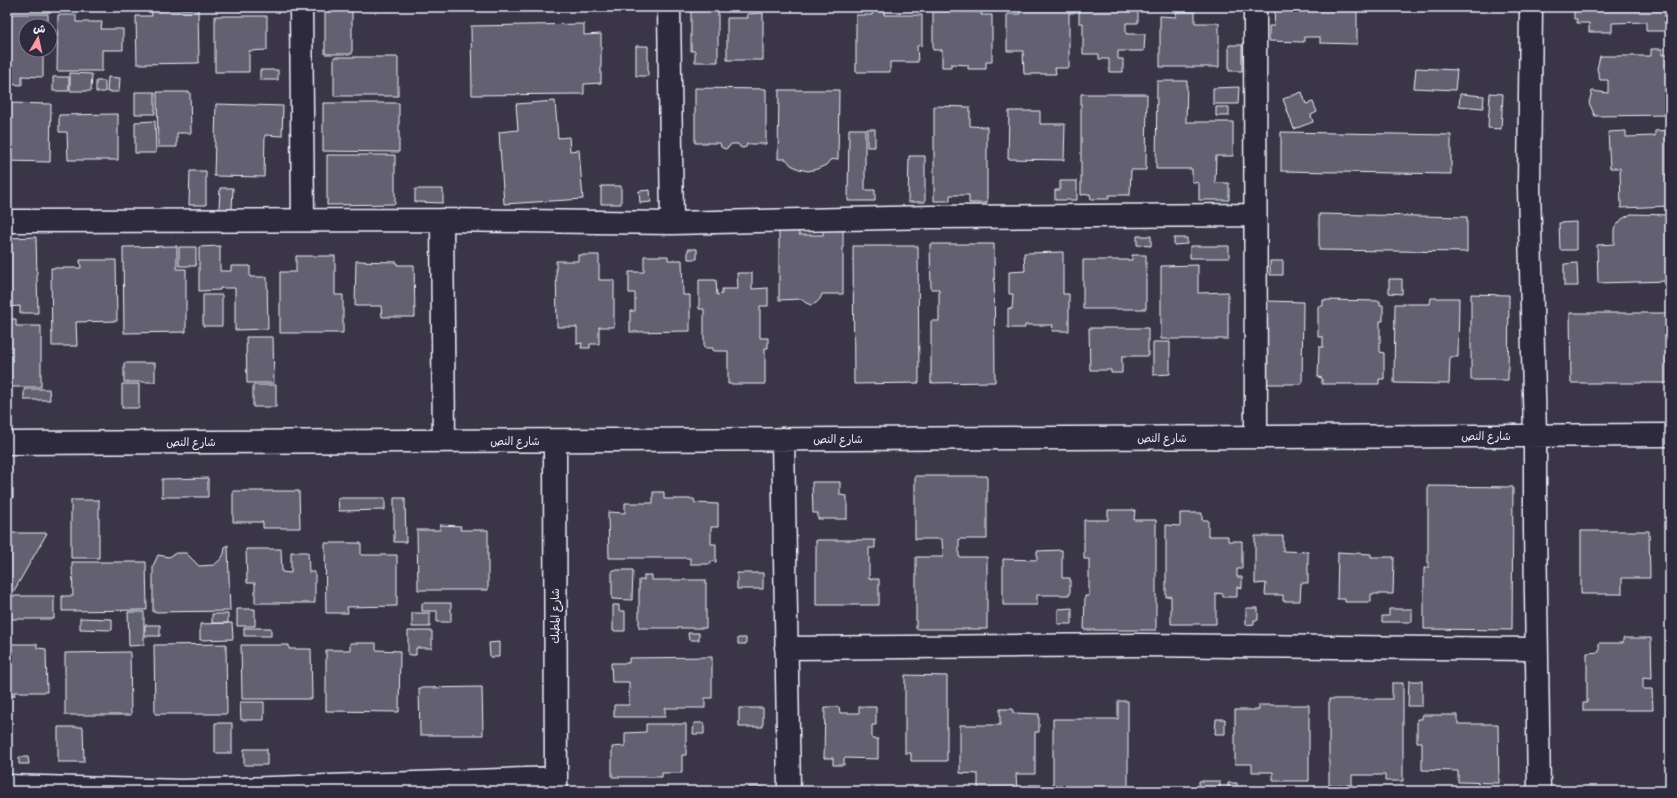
<svg xmlns="http://www.w3.org/2000/svg" width="1677" height="798" viewBox="0 0 1677 798" font-family="Sriracha,'Playpen Sans Arabic',sans-serif">
  <rect width="100%" height="100%" fill="#3a3648"/>
  <filter id="ink" filterUnits="userSpaceOnUse"><feTurbulence type="fractalNoise" baseFrequency=".025" numOctaves="2"/><feDisplacementMap in="SourceGraphic" scale="8" xChannelSelector="R" yChannelSelector="G"/><feConvolveMatrix kernelMatrix="1 2 1 2 8 2 1 2 1" color-interpolation-filters="sRGB"/></filter>
  <g filter="url(#ink)">
    <!-- building -->
    <path fill="#636171" stroke="#e8f1f8" d="M325,7H352V54H325Z
      M873,7H885L884,15H922V45L917,46L918,62H890V72H856V15H872Z
      M1019,7H1074V13H1069V68H1055L1056,74H1024L1023,51H1007V14H1020Z
      M1079,7H1138V23H1126V34H1145L1144,51H1118V59H1123V72H1109V59H1099V54H1083V23H1079Z
      M1275,7H1357V44L1320,43V37H1304V42L1269,41V26H1274Z
      M1574,7H1670V22H1668V31H1646V22L1612,23V32H1589V23H1577V19H1574Z
      M691,8L718,9V62H695V51H691Z
      M198,9L199,63L137,64L136,16H152L151,10Z
      M933,11L982,12L981,15H992V62H986V69H968V65L951,64V67H942V50H933Z
      M1176,12H1195V23H1219V67H1160V16L1176,17Z
      M763,13V60H727V18H748L747,14Z
      M7,14H48V26H26V50H43V77L22,76V85L7,84Z
      M58,15H76V22H102L101,29H123V50H102V71H57Z
      M215,16H267V50L249,51V72H215Z
      M584,24V35L601,34V83L584,84V94L472,95L471,26Z
      M1229,45H1242V71H1229Z
      M636,46H648V76H636Z
      M1651,49H1662V55H1669L1670,49V115L1595,116L1589,103L1592,91L1608,93V80H1600L1597,69L1600,56H1651Z
      M334,57H398V96H334Z
      M1416,68L1457,70L1455,90L1414,88Z
      M260,70H278V80H260Z
      M70,73L92,74L91,91H70Z
      M53,77H69V91H53Z
      M108,77L120,78L119,92H107Z
      M96,81H105V92H96Z
      M1157,81H1187L1186,122H1233V156H1216L1215,183H1229V200H1199V183L1192,182V169H1156Z
      M1239,87L1238,104H1213V88Z
      M695,88L766,89V144H747L746,147L743,148L740,147L738,144H731L729,147L725,149L721,147L720,143H695Z
      M779,90H839L838,159L830,160L826,165L817,169L808,171L799,169L791,165L786,159H778Z
      M135,92H155V114H135Z
      M157,92H190L191,133H177V147H158Z
      M1302,92L1306,104L1313,102L1317,112L1311,115L1313,122L1294,129L1283,99Z
      M1490,93L1503,94L1501,129L1488,128Z
      M1081,94H1147L1146,170H1131L1130,195H1109V199H1091L1090,194L1081,195Z
      M1460,94L1484,96L1483,108L1459,106Z
      M555,101L558,138L569,137L570,151L579,150L583,199L504,204L499,132L518,130L516,104Z
      M7,103L51,104L50,162L7,161Z
      M323,103H399V152L323,151Z
      M216,104L283,106L282,136L265,135L264,177L214,176Z
      M934,106L970,107V126L987,127V203H969V195H950V201H934Z
      M1216,107H1229V116H1216Z
      M1009,111H1040V124H1065L1064,160L1008,159Z
      M118,114V160H68L67,132H59V115Z
      M155,121L156,153H135V122Z
      M849,129H865V190H875V201H848Z
      M867,129H875V147H867Z
      M1670,130V206L1621,208L1620,168H1610L1608,132L1626,131V137L1655,136V131Z
      M1281,132L1451,135V174L1281,171Z
      M327,155H395V204L327,205Z
      M909,156H925V202H908Z
      M190,171H206V205H189Z
      M1060,181H1077V200H1055V190H1060Z
      M601,186H621V204H601Z
      M220,188H233L232,209H219Z
      M415,189H443V203L415,202Z
      M650,190L651,202L640,203L639,191Z
      M1319,214L1467,217V252L1319,250Z
      M1631,214L1670,215V281L1598,283L1597,245L1614,244V229L1622,219Z
      M1576,222V250H1560L1559,223Z
      M779,229H799V235H823V230H843V294H822L820,299L816,303L811,305L806,303L801,299L779,300Z
      M1137,236H1151V246L1137,245Z
      M36,237L38,313H20V306L7,307V238Z
      M1174,238H1187V244L1174,245Z
      M930,244H994L995,382L931,383V321H939V289H931Z
      M177,246V269H186V332L124,333L123,247Z
      M220,246V271H231V266H250V277H267L268,329L235,330V288H220V290L199,291V247Z
      M853,246H918L919,383L854,384Z
      M1190,246H1229V258H1190Z
      M179,247H196V266H179Z
      M688,249H697V259H688Z
      M1063,252V294H1069V331H1052L1053,325H1025V328H1008V308L1012,309L1013,294H1009V272L1025,271L1024,253Z
      M578,255H599V280H614V327H599V344H590V348H581L582,343L577,344V327H557L556,261H578Z
      M1132,255H1146V309H1083V260H1132Z
      M296,256H335V295H343V333H280V272H296Z
      M644,256H668V260H682L683,295H690V331L630,332V311H635V293H629V272H644Z
      M80,260H116L117,321L76,322L77,346H52L51,268H81Z
      M356,261L397,262V265H414L415,317H382L381,306H355Z
      M1270,261H1283V275H1270Z
      M1577,263L1578,286H1564V264Z
      M1198,265V293L1228,292V339H1161V266Z
      M737,273H752V289L768,288V306H760V338H768V348H765V384H728V351H713V348H704V309H699V280H716L717,295L722,294V289H738Z
      M1389,279H1402V294L1389,293Z
      M1471,294L1509,295L1508,380H1471Z
      M203,295H222V326H203Z
      M1431,298H1459L1458,357H1450L1449,384L1394,383L1395,304H1430Z
      M1323,300L1380,301V305H1383V321H1380V352L1384,353V379H1379V384H1322V378L1318,377L1319,347H1323V337H1318V306H1323Z
      M1267,301L1303,302L1302,384H1266Z
      M1570,313H1670V383H1571Z
      M7,319H16V326H41V387H7Z
      M1089,328H1148V356H1122V373H1111V370H1090Z
      M246,337H273L274,383H247Z
      M1153,342H1170V374L1153,375Z
      M124,363H155V382H124Z
      M122,384H139V408H122Z
      M253,385H276V407H253Z
      M24,389H49L50,400H24Z
      M915,476H987V539H959V557H987V629H916V557H943L942,539H915Z
      M208,478V497H162V479Z
      M812,482H840V495L847,496V519H818V513H813Z
      M1428,486L1513,487L1512,630L1424,629V568H1428Z
      M1667,488H1670V606H1668Z
      M7,489H13V498H7Z
      M233,491H299L300,528H263V522H233Z
      M653,492H664V499H694L695,503L718,504V527H711V544H716V562L711,561V564H690V558H609L608,512L625,513V503H653Z
      M338,498H385V510L339,511Z
      M394,498H405L406,542H394Z
      M71,500H99V558H71Z
      M1108,510H1135L1134,520H1156V630H1084L1085,596H1089V559H1084V520H1108Z
      M1180,513H1202V520H1208V536H1228V541H1242V569H1237V577H1242V588L1237,587V597H1223V594L1216,593V624H1171V596L1166,597V525L1180,526Z
      M440,525L461,526L460,530H488V590H418L417,530H440Z
      M1581,531H1649L1650,578H1622V594H1581Z
      M7,533H47L11,596H54V619H7Z
      M1255,536H1283V551L1308,552V583H1301L1300,601H1283V595H1265L1266,583L1255,584Z
      M816,540H875V548H869V579H879V605H816Z
      M325,543H361V555H397V606L347,607L348,613H326Z
      M228,545L230,611L153,612V566L158,555L169,557L176,553H186L199,566L214,565L221,559L224,554L225,547Z
      M246,549H281L282,572L291,573V552H308L309,572H315V603H255V583H247Z
      M1062,550V578H1070V595H1037V605H1003V559L1037,560V551Z
      M1338,552L1371,554V557H1394L1393,594H1371V602H1345V599H1337Z
      M72,562H146L147,610L62,611V596H73Z
      M612,570H633L632,600L612,599Z
      M737,573H763V589H737Z
      M644,575H652V580H706V628H639V580H644Z
      M422,603H451V622H437V611H422Z
      M613,605H619V611H625V631H613Z
      M1072,608V624H1058V609Z
      M1246,608H1258V620H1254V624L1246,625Z
      M237,609H255V626H237Z
      M1389,609H1412V622H1382V616H1389Z
      M128,612H144V645L129,646Z
      M412,613H430V627H412Z
      M212,614H228V623H212Z
      M80,618L112,619V630L80,629Z
      M232,623L233,639L200,640V624Z
      M145,625H160V636H145Z
      M244,628H271V636H244Z
      M408,631H432V648H416V655H408Z
      M688,633H699V640H689Z
      M1668,637H1670V680H1668Z
      M738,638H746V644H738Z
      M1623,638H1651L1652,679L1643,678V689H1652L1653,710H1583V703H1587V653L1599,652V643H1623Z
      M499,642V657H490L489,643Z
      M350,643H376V650L400,651L399,712L326,711V650H350Z
      M7,644H37V648L46,649L47,692H14L15,696H7Z
      M226,644L227,714H155L154,645Z
      M241,645H289V649H311L312,699H242Z
      M130,652L131,715H65V653Z
      M712,657V698H705V708H665V717H614V705H629V682H612L611,663H629V658Z
      M905,675L947,676V761H911V753H905Z
      M1409,681H1422V706H1408Z
      M1392,683H1403V781H1385V775H1352V785H1329V699H1392Z
      M482,687L483,735H420L419,688Z
      M1118,701H1128V789H1053V719H1118Z
      M240,702H264V720H241Z
      M1259,705H1309V781H1273V772H1252V764H1235V710H1259Z
      M825,707H839L840,713H859V707H876V725H872V739H878V759L844,758V765H833V758H824Z
      M739,708H763V727H739Z
      M1000,709H1013V713L1039,714V732H1035V774H1016L1017,791H978V774L960,773V725H1000Z
      M1422,715H1458V724H1498L1499,783L1458,782V771L1422,770V742H1417V719H1422Z
      M1216,719H1225V734H1215Z
      M215,723H232V753H215Z
      M694,723H704V734H693Z
      M646,724H686V755H682V773H662V777H612V747L625,746V733L646,732Z
      M58,727H83L84,762H58Z
      M244,749H267V765H244Z
      M19,757H28L29,764H19Z
      M1199,781H1220V791H1199Z
      M1228,783H1237V791H1228Z
      M1029,785H1043V791H1029Z
      M749,787H764V791H749Z"/>
    <g fill="none" stroke-linecap="round" stroke-linejoin="round">
      <defs>
        <path id="minor" d="M301,7L303,220
          M669,7L672,223
          M1255,7L1256,437
          M1531,7L1529,186L1535,435V528L1539,791
          M442,220L444,441
          M7,221L442,220L672,223L932,217L1255,215
          M783,439L789,791
          M555,441L556,791
          M7,443L1670,435
          M786,648L1140,645L1536,649
          M7,786L182,791L556,778"/>
      </defs>
      <!-- minor casing -->
      <use href="#minor" stroke="#e8f1f8" stroke-width="25"/>
      <!-- minor -->
      <use href="#minor" stroke="#2f2a3d" stroke-width="22"/>
    </g>
  </g>
  <g text-anchor="middle" dominant-baseline="central" stroke-width="3.5" stroke-linejoin="round" paint-order="stroke">
    <!-- street labels -->
    <g font-size="11" fill="#e8f1f8" stroke="#2f2a3d">
      <text x="1486" y="436">شارع النص</text>
      <text x="1162" y="438">شارع النص</text>
      <text x="838" y="439">شارع النص</text>
      <text x="515" y="441">شارع النص</text>
      <text x="191" y="442">شارع النص</text>
      <text transform="translate(555 616) rotate(-90)">شارع المطبك</text>
    </g>
  </g>
  <!-- margin -->
  <rect width="1677" height="798" fill="none" stroke="#2f2a3d" stroke-width="24"/>
  <rect x="12" y="12" width="1653" height="774" fill="none" stroke="#e8f1f8" stroke-width="1.5" filter="url(#ink)"/>
  <!-- north arrow -->
  <g transform="translate(38 38) rotate(9)"><circle r="19" fill="#2f2a3d" stroke="#797a88"/>
  <path d="M0-3L7 15L0 10L-7 15Z" fill="#ff9aa2"/>
  <text y="-6" font-size="11" font-weight="bold" text-anchor="middle" fill="#e8f1f8">ش</text>
  </g>
</svg>
